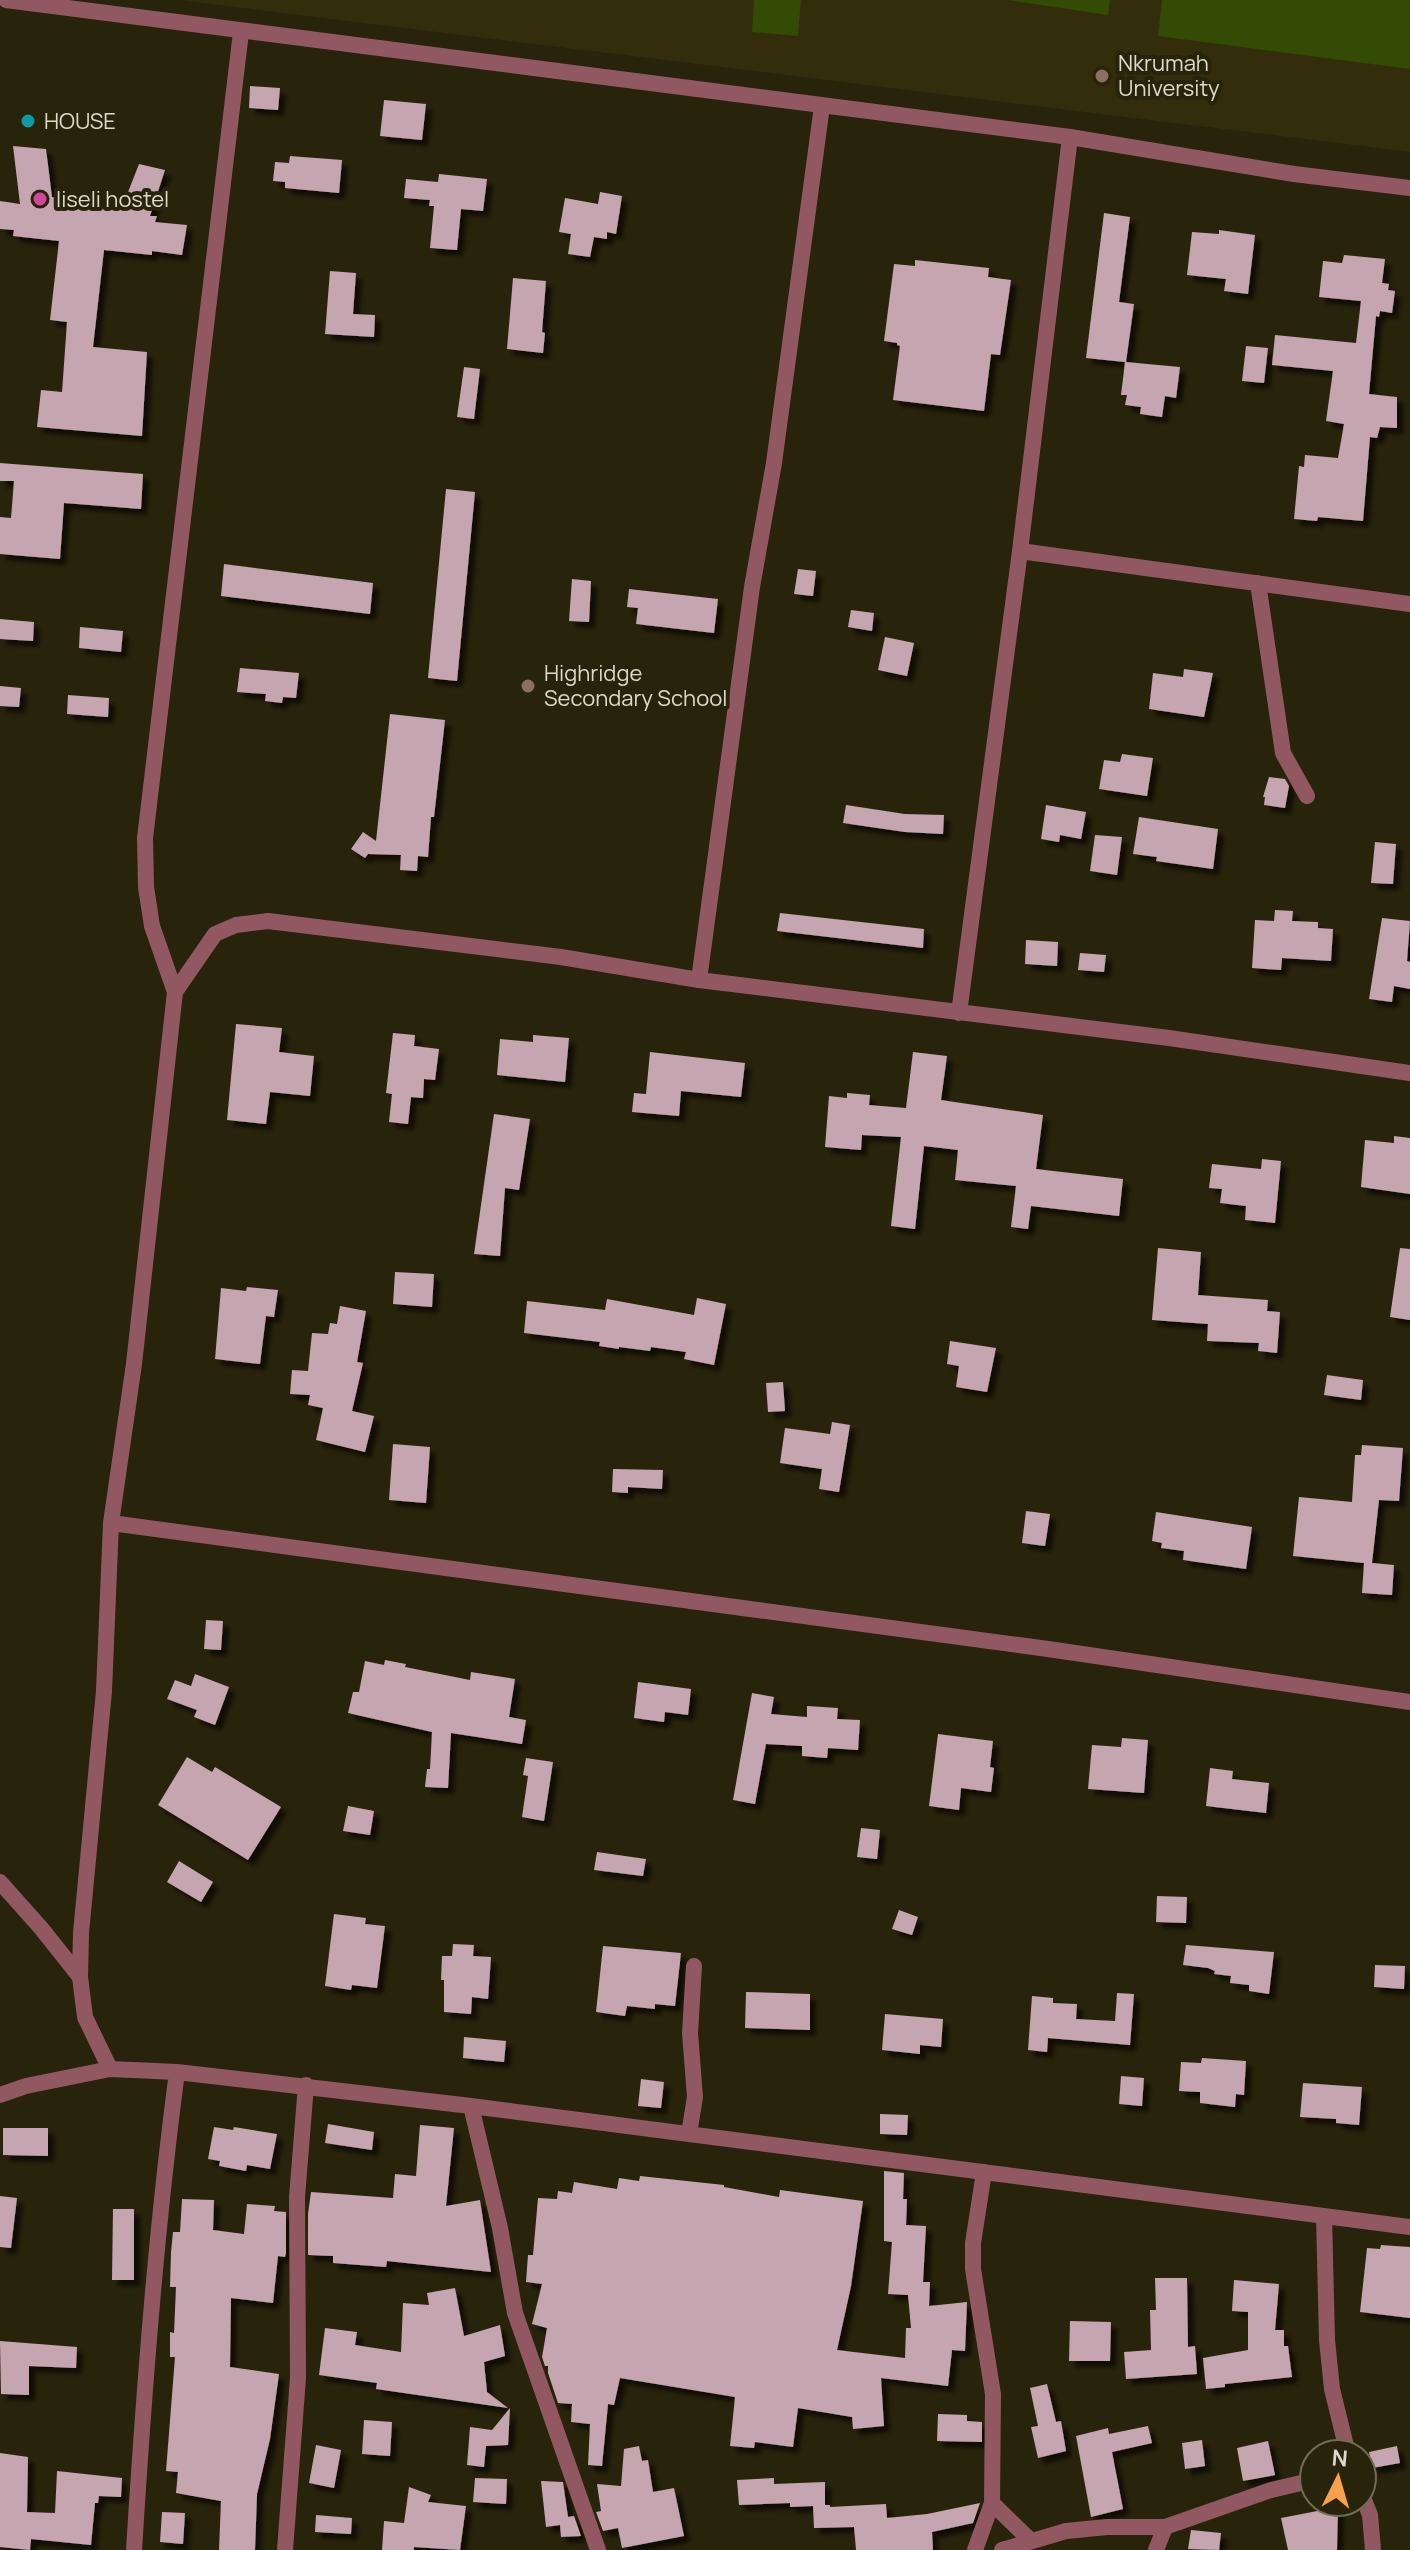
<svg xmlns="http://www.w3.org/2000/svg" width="1410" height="2550" viewBox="0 0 1410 2550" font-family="Manrope,sans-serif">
  <defs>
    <filter id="shadow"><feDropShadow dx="6" dy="6" stdDeviation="2" flood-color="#0009"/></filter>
  </defs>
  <rect width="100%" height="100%" fill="#28230b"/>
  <!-- built -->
  <path fill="#332d0c" d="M178,0H1410V152Z"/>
  <!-- green -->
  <path fill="#334b04" d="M754,0H801L798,36L752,32Z
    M1008,0H1110L1108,15Z
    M1162,0H1410V69L1158,36Z"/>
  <!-- building -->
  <path fill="#c4a5b0" filter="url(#shadow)" d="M250,86L280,88L278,110L249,108Z
    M384,100L426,104L422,140L380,136Z
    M13,146L46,149L52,197L121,210L139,164L165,170L150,216H157L155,222L187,225L182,255L152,251V255L104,250L93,347L147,352L142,436L37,427L41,390L62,392L67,322L50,320L59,241L13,236L14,230L0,229V201L20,204Z
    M290,156L342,160L339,193L285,188V182L273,181L275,162L289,163Z
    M439,174L487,179L483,211L461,209L457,250L430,248L434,206H429L430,200L404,198L406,179L438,182Z
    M600,192L622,196L616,234L607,232V239L594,237L590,257L568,254L571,234L559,232L565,198L598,204Z
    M1104,213L1130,217L1119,302L1134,304L1126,362L1180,367L1176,398L1165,396L1162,417L1140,414L1141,407L1125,405L1127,395H1121L1125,362L1086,358Z
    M1219,230L1255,235L1248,294L1224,291L1226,279L1187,275L1192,232L1219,234Z
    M1344,255L1385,259L1382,283L1389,284L1388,290L1395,291L1392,313L1380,311L1379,317L1376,316L1369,394L1397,397V428L1380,427L1377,438L1370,437L1363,521L1318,517L1317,521L1294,519L1299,466L1304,467L1305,455L1338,458L1344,424L1326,421L1333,371L1272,365L1275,335L1356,343L1361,301L1319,297L1323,261L1342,263Z
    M915,260L989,268L988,277L1011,280L1000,355L991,354L984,411L893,400L900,346L897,345V343L884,341L894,264L915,266Z
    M330,271L356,273L353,314L375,315L374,337L325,334Z
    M513,278L546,281L542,332L545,333L543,353L507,349Z
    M1246,346L1268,348L1264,383L1242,381Z
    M464,367L480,369L474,419L457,417Z
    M0,463L143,474L141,509L64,503L60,559L0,554V517L11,518L14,481H0Z
    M446,489L475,492L457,681L428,678Z
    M224,564L373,583L370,614L221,596Z
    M798,569L816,571L813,596L794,594Z
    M572,579L591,581L589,622L569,621Z
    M629,589L718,599L714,633L636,624L638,608L627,607Z
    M851,610L874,613L872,631L848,627Z
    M0,619L34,622L33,641L0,639Z
    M80,627L123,631L121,652L79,648Z
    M885,637L914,643L907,676L878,670Z
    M240,668L299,673L296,698L283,697L282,703L265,701L266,694L237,692Z
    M1184,669L1213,673L1204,717L1149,709L1153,673L1183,677Z
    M0,686L21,688L19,707L0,706Z
    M68,695L109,698L108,717L67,714Z
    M390,714L445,720L434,817H431L428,857L418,856L417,871L400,870L401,855L368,854L365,858L351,849L363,832L376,841Z
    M1122,754L1153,758L1147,796L1099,789L1104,760L1120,762Z
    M1269,777L1285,779L1289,786L1285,808L1264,805L1265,797H1263Z
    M846,805L905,814L944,815L943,834L905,832L843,823Z
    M1046,805L1086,812L1081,839L1060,835L1059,842L1041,839Z
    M1139,817L1218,829L1213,869L1156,861L1157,857L1133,854Z
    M1095,835L1122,837L1117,875L1090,871Z
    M1375,842L1396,844L1393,884L1371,883Z
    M1275,910L1293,911L1292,921L1318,922V928L1333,929L1331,961L1282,958L1281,970L1252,968L1255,920L1274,921Z
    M780,913L924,929L923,948L777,931Z
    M1382,918L1410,921L1407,961L1410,962V989L1394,986L1392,1002L1369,999Z
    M1026,940L1058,942L1057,966L1025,964Z
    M1080,953L1106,955L1104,972L1078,970Z
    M236,1024L282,1028L279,1052L314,1056L310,1096L270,1092L266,1124L227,1120Z
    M393,1033L415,1035L414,1046L439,1049L435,1080L424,1079L423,1098L411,1097L408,1124L389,1122L392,1094L386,1093Z
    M533,1035L569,1038L565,1082L497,1075L500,1039L533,1042Z
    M650,1052L745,1063L741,1097L681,1091L679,1116L632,1112L634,1093L646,1094Z
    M913,1052L947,1056L941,1100L1043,1115L1036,1169L1123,1179L1119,1216L1031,1206L1028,1229L1011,1227L1016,1186L955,1180L958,1150L924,1146L915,1229L891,1226L901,1137L862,1135L861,1150L825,1147L829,1096L847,1098V1093L870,1095L869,1105L906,1108Z
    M494,1114L530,1119L519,1190L505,1188L500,1256L474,1254Z
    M1394,1136L1410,1138V1194L1361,1187L1365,1140L1394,1143Z
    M1262,1159L1281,1161L1275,1223L1245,1220L1246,1206L1220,1203L1222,1189L1209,1188L1212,1164L1261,1169Z
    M1158,1248L1201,1252L1198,1295L1268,1300L1267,1311L1280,1312L1277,1353L1258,1351L1259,1343L1207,1341L1208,1324L1152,1320Z
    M1400,1248L1410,1249V1320L1390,1317Z
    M395,1272L434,1274L432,1307L393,1304Z
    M247,1287L278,1290L274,1317L266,1316L260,1364L215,1359L221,1288L246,1291Z
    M697,1298L726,1304L714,1365L684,1359L686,1352L651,1347L650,1351L619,1347V1349L599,1346L600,1342L524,1333L527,1301L605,1310L607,1299L694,1315Z
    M340,1306L366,1311L357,1362L363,1363L352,1411L374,1416L365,1452L316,1440L323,1408L308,1405L310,1395L290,1394L292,1370L308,1371L312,1333L328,1334L330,1323L337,1324Z
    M950,1341L996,1348L987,1392L956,1387L959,1366L947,1364Z
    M1327,1375L1363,1380L1361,1400L1324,1395Z
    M783,1382L785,1411L768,1412L766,1383Z
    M832,1422L850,1425L839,1492L819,1489L822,1469L780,1463L785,1428L830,1434Z
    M393,1444L430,1447L426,1503L389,1500Z
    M1362,1445L1403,1448L1399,1501L1379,1500L1372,1563L1394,1565L1392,1595L1362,1593L1364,1563L1293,1556L1299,1497L1352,1502L1355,1455H1361Z
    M613,1469L663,1470L662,1489L628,1487V1493L612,1492Z
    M1026,1511L1050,1514L1045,1546L1022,1543Z
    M1156,1512L1252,1527L1246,1569L1183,1560L1184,1551L1161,1548L1162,1543L1152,1541Z
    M206,1620L223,1621L221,1650L204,1649Z
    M385,1660L406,1664L405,1667L470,1680L471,1672L515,1679L509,1717L526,1720L522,1744L451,1733L448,1788L425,1787L427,1769H430L432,1732L348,1713L353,1692H359L365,1661L384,1665Z
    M195,1674L229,1687L215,1725L194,1717L197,1710L167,1699L175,1680L191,1686Z
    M638,1682L691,1689L688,1715L665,1712L664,1722L634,1718Z
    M752,1693L774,1697L771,1714L807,1717V1706L838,1708L837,1719L860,1720L858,1750L828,1748L827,1758L802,1756V1746L766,1744L755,1804L733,1800Z
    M938,1734L993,1741L990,1767L994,1768L991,1792L961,1788L959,1810L929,1806Z
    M1122,1738L1148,1740L1144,1793L1088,1789L1092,1745L1121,1747Z
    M187,1757L212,1772L215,1767L281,1807L248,1860L158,1805Z
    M526,1758L553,1762L544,1821L522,1817L528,1776L523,1775Z
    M1210,1768L1233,1771L1232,1779L1269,1783L1266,1813L1206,1806Z
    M348,1806L374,1811L370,1835L343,1831Z
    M861,1828L880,1830L877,1859L857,1857Z
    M597,1852L646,1859L643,1876L594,1870Z
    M179,1861L213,1882L201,1902L167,1882Z
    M1157,1896L1187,1897L1186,1923L1156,1922Z
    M899,1910L918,1917L912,1935L892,1929Z
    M334,1914L366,1918L365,1924L385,1926L377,1988L352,1985L351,1990L325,1986Z
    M453,1944L474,1945L473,1956L491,1957L488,1999L472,1997L471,2014L444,2012V1980H441L442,1956H452Z
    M1186,1945L1274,1952L1269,1994L1249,1991V1985L1230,1983L1231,1976L1214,1974L1215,1971L1208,1968L1183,1965Z
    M603,1946L681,1953L675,2006L655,2004V2009L627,2006L625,2016L596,2012Z
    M1375,1965L1405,1966L1404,1989L1374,1987Z
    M746,1992L810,1994V2030L745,2028Z
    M1117,1993L1134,1994L1130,2045L1048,2038L1047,2052L1028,2050L1032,1996L1053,1998V2003L1077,2004L1076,2019L1115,2021Z
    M885,2014L943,2019L941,2047L920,2045V2054L882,2050Z
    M464,2037L506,2041L504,2062L463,2058Z
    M1202,2058L1246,2061L1244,2095L1236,2094L1235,2107L1200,2103V2092L1179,2091L1181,2062L1201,2063Z
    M1121,2076L1144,2078L1142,2106L1119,2104Z
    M641,2079L664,2082L661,2108L638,2106Z
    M1303,2083L1362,2087L1359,2125L1336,2123V2119L1300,2117Z
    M880,2114L908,2115L907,2135L880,2134Z
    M328,2124L374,2132L372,2150L325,2143Z
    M420,2125L454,2128L446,2206L480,2200L491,2272L387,2261L386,2267L333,2263V2256L308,2255V2214L311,2192L393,2198L395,2174L416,2176Z
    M214,2127L233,2130L234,2127L277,2134L270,2169L247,2165L246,2171L219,2166L220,2161L208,2159Z
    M3,2128H48V2156L3,2155Z
    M884,2171L904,2173L903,2199H907L906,2225L926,2226L923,2282H930L929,2306L967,2302L965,2351L952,2350L948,2386L881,2378L884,2426L853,2429L852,2417L798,2408L793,2447L755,2442L754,2448L730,2446L735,2397L620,2378L614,2405L608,2404L602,2466L588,2465L590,2424L571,2422L572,2404L558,2403L548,2373V2366H545L542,2357L547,2328L532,2324L542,2284L526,2282L528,2255H533L538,2198L557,2199L558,2191L572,2193L574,2182L617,2189L619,2178L639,2181L640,2176L724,2185V2187L779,2197L780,2190L863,2201L851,2286L837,2350L905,2358L906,2328H911L908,2295L888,2294L892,2242L884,2241Z
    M0,2196L17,2198L11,2248L0,2247Z
    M182,2199L214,2200L213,2230L244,2234L247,2204L275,2206L274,2211L286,2212V2253L285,2257L278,2256L273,2303L231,2298L230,2367L279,2374L270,2439L257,2494L255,2550H219L221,2501L176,2493L178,2472L166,2471L175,2357H170V2332L174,2333L176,2287H170L171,2252L173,2232H180Z
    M113,2209H134V2280H112Z
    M1381,2245L1410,2247V2318L1360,2312L1367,2248L1380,2249Z
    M1155,2278H1187L1188,2347L1195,2346L1197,2374L1126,2379L1124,2352L1151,2350L1150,2310H1156Z
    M1234,2280L1279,2284L1275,2330H1284V2346H1288L1292,2377L1225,2384V2387L1206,2389L1203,2358L1248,2350V2312L1232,2311Z
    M455,2288L464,2336L500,2325L505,2356L484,2362L487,2392L508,2408L376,2389L377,2383L319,2375L325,2328L357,2332L355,2345L401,2352L403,2303L429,2305L427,2293Z
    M1070,2321L1111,2322L1110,2361H1069Z
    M0,2341L77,2347L76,2368L29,2366V2395L1,2394Z
    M1047,2384L1056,2422L1061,2421L1066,2451L1038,2458L1031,2427L1038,2426L1030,2388Z
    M510,2408L508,2445L486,2446L484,2467L467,2465L470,2427L492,2430Z
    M938,2414L967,2415V2421L982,2422V2442L937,2441Z
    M364,2420L392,2422L390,2456L362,2454Z
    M1148,2426L1152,2443L1112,2452L1123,2509L1091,2517L1076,2436L1108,2428L1109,2434Z
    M1202,2440L1205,2466L1185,2469L1182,2443Z
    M1268,2441L1275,2475L1243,2481L1237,2448Z
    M316,2445L341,2450L334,2488L309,2483Z
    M639,2446L642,2461L648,2460L653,2492L674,2488L684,2536L622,2548L618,2528L603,2531L596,2512L601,2511L597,2484L621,2486L624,2449Z
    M1397,2446L1400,2463L1372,2468L1369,2452Z
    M0,2453L28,2457L27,2512L55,2513L57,2471L122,2478L121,2497L99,2496L98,2503H95L91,2545L31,2539L30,2550L0,2547Z
    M475,2478L507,2479L506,2504L473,2502Z
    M774,2478V2484L825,2482V2505H830V2507L886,2504L887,2518L927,2514L980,2503L973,2523L932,2532L933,2550H856L854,2527L814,2528L813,2506L790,2507V2503L739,2505L737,2480Z
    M541,2481L563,2482L568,2517L574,2516L581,2536L561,2537L560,2525L546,2527Z
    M409,2487L431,2495L428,2502L466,2506L460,2550L414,2547V2550H382L384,2521L404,2523Z
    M1338,2507L1337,2550H1288L1281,2518Z
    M162,2512L185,2513L183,2544L160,2542Z
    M316,2515L352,2518L351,2534L315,2532Z
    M1191,2530L1221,2533L1219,2550L1188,2549Z"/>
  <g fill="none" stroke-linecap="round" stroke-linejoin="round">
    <!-- minor -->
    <path stroke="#925861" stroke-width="16" d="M1020,551L1410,604
      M1258,583L1283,753L1307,796
      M699,980L752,587L774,463L822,106
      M175,992L215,934L236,925L268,921L561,957L699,980L1169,1038L1410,1073
      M959,1013L1020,551L1070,137
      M111,1523L1048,1649L1410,1702
      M0,1882L41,1928L80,1977
      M110,2069L85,2017L80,1977L81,1933L104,1691L111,1523L134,1364L175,992L152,926L146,887L145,838L241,32
      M0,2095L26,2086L110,2069L177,2072L471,2106L1410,2227
      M471,2106L500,2228L515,2313L598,2550
      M689,2134L695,2097L690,2033L694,1966
      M1324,2216L1327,2340L1332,2389L1348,2454
      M1362,2495L1370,2515L1373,2550
      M992,2503L1031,2541
      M134,2550C144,2390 156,2231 177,2072
      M285,2550L298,2378L297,2197L306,2085
      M975,2550L992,2503L993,2394L973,2269V2243L984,2172
      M1002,2550L1066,2531L1107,2527H1165L1271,2490L1314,2480
      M1156,2550L1165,2527"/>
    <!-- tertiary -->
    <path stroke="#925861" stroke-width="16" d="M6,0L1070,137L1294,174L1410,188"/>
  </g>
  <!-- markers -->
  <g fill="#8d6e63" stroke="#28230b" stroke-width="3">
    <circle cx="1102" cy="76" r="8"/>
    <circle cx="528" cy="686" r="8"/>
  </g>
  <circle fill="#0f9aa8" stroke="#28230b" stroke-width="3" cx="28" cy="121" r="8"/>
  <circle fill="#d1479c" stroke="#28230b" stroke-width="3" cx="40" cy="199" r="8"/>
  <g text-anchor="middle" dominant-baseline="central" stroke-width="8" stroke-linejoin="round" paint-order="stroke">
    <!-- poi labels -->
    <g font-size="22" fill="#dddacc" stroke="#28230b" text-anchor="start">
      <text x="1118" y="63">Nkrumah<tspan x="1118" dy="25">University</tspan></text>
      <text x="44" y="121">HOUSE</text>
      <text x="56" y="199">liseli hostel</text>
      <text x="544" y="673">Highridge<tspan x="544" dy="25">Secondary School</tspan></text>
    </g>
  </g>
  <!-- north arrow -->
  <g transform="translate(1338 2478) rotate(5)"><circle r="38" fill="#28230b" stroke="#706c58" stroke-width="2"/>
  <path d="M0-6L14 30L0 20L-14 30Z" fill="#f8a04b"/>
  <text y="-12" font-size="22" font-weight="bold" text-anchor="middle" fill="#dddacc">N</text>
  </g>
</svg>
